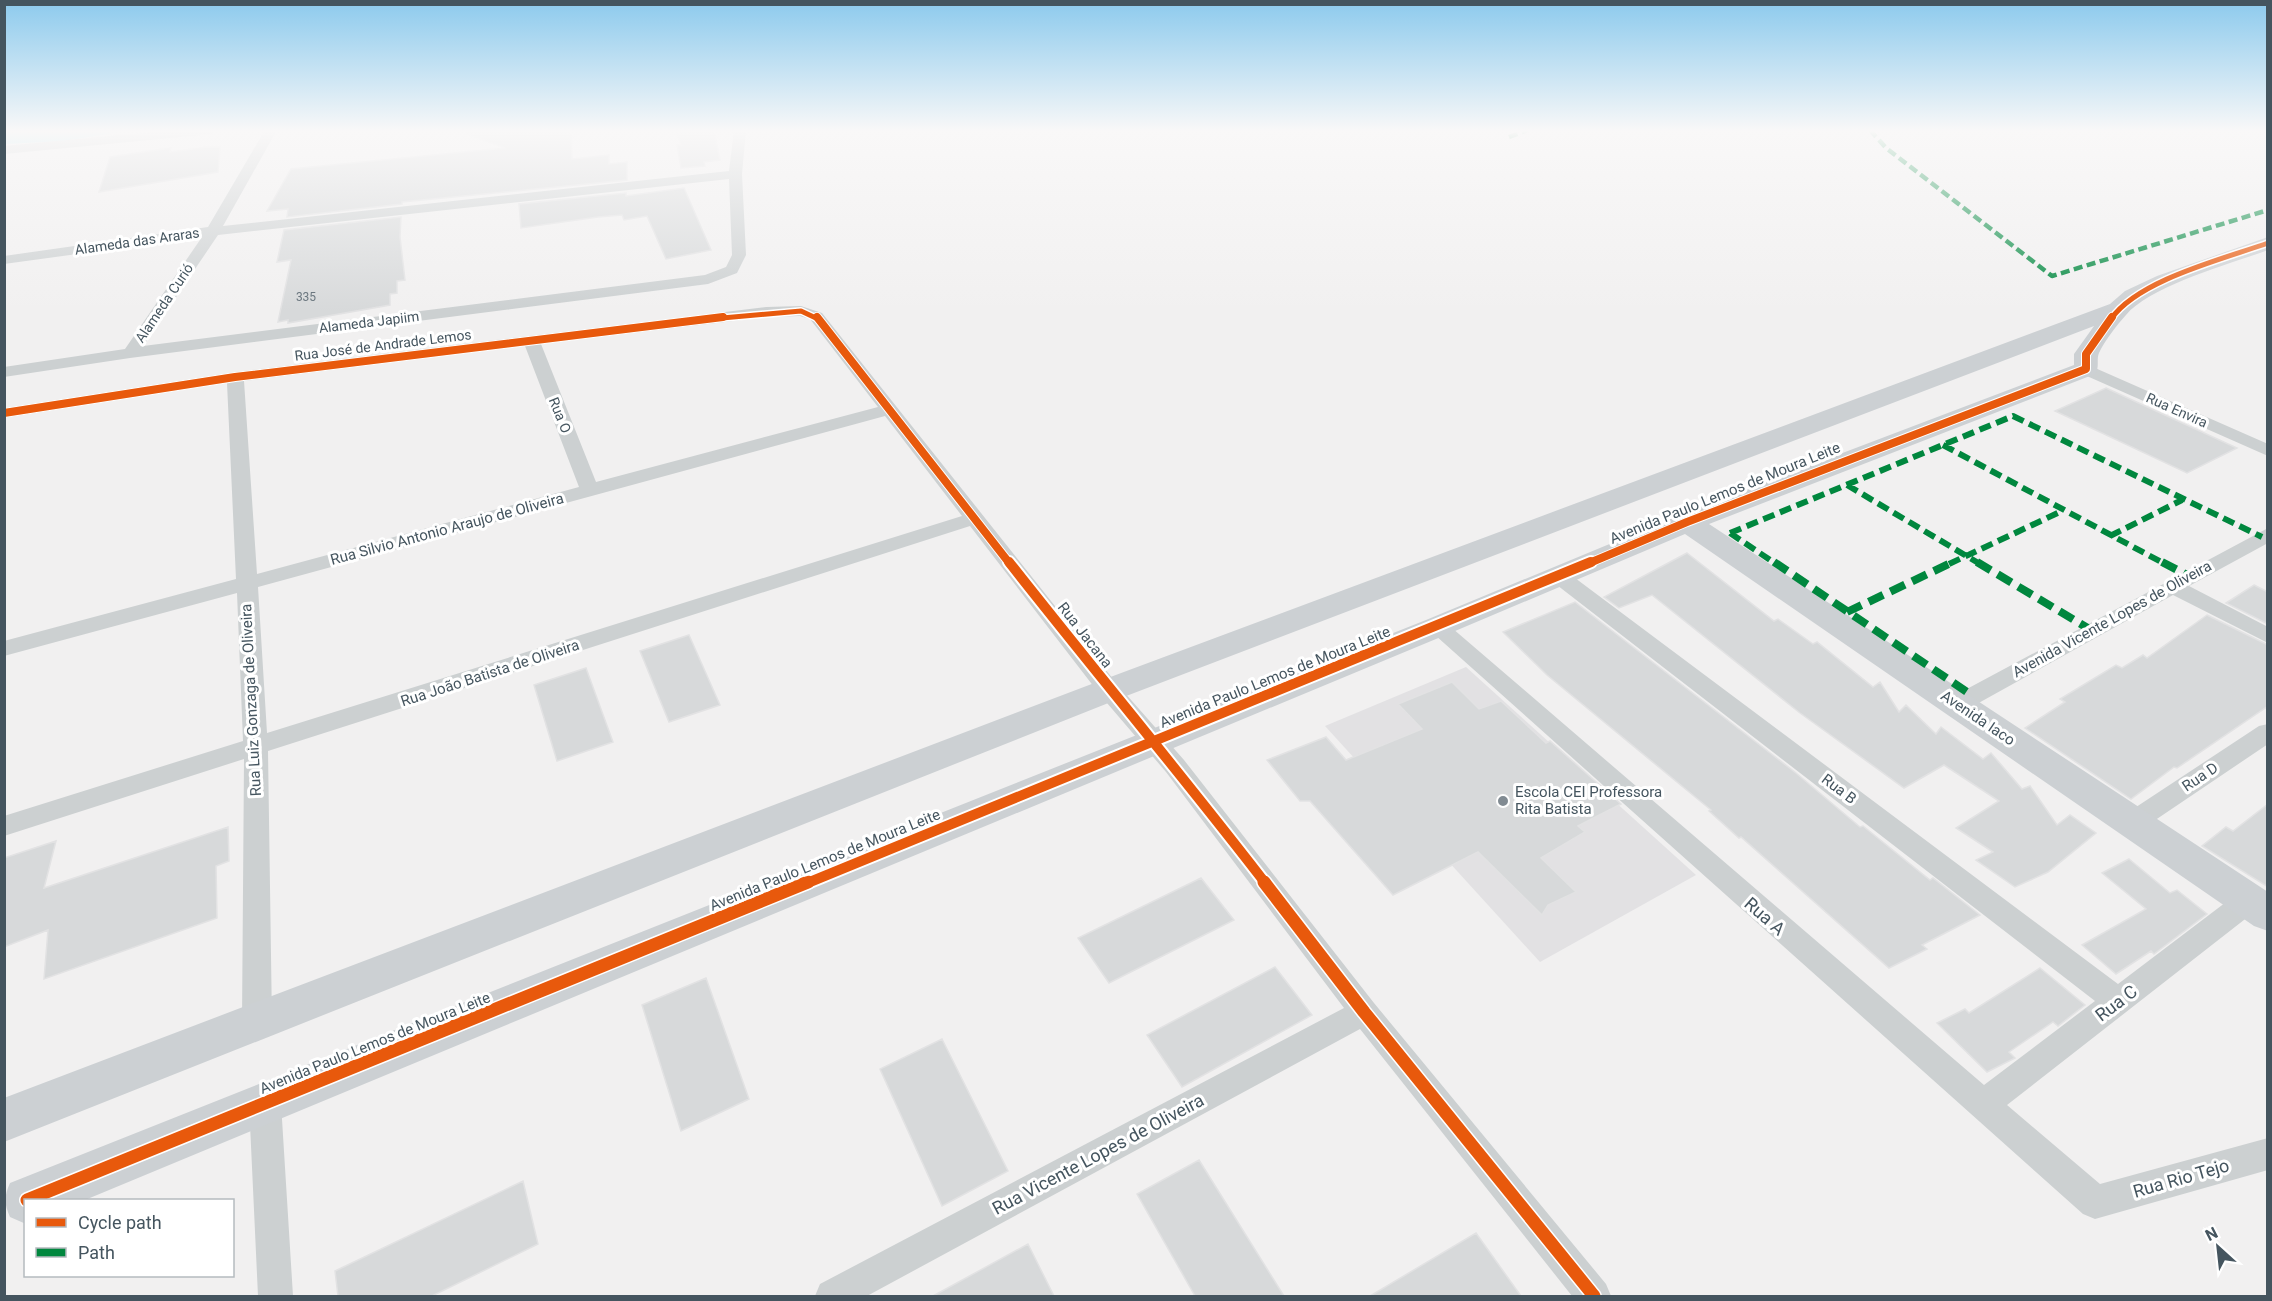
<svg xmlns="http://www.w3.org/2000/svg" width="2272" height="1301" viewBox="0 0 2272 1301" font-family="Roboto,sans-serif">
  <rect width="100%" height="100%" fill="#f1f0f0"/>
  <!-- education -->
  <path fill="#e2e1e3" d="M1466,667L1696,875L1540,962L1325,726Z"/>
  <!-- water -->
  <path fill="#a3ebf4" d="M20,130H130L65,141L5,144L4,132Z"/>
  <!-- building -->
  <path fill="#d7d9da" stroke="#e2e2e3" stroke-width="1.5" d="M464,130H571L572,159L609,155V164L627,162V180L402,202V204L287,217L288,209L267,211L291,169L505,148L464,133Z
    M714,130L720,160L704,162L705,166L681,168L677,145H681L677,132Z
    M207,147H220L218,172L99,192L110,157L171,148L170,152Z
    M684,188L711,250L666,259L647,216L624,220L622,215L598,217L521,228L519,204L626,193V196Z
    M401,217L400,237L405,280L397,281V293L390,294V305L288,323V320L278,322L291,260L277,262L284,230Z
    M2106,388L2237,448L2187,473L2055,411Z
    M1687,553L1774,621L1778,619L1813,644L1817,642L1873,687L1880,682L1899,712L1906,705L1936,734L1941,727L1983,759L1991,753L2022,789L2030,786L2057,825L2070,815L2096,833L2048,872L2015,887L1976,860L1993,852L1956,828L1999,801L1944,765L1904,788L1800,713L1652,595L1619,608L1604,597Z
    M2254,585L2268,592V624L2226,603Z
    M1575,602L1796,773L1860,827L1863,826L1930,880L1933,878L1980,915L1922,945L1927,949L1889,968L1741,837L1739,838L1709,811L1711,810L1547,675L1503,632Z
    M2207,615L2268,645V706L2177,768L2174,767L2131,799L2025,728L2065,702L2060,699L2116,665L2122,668L2143,655L2147,658Z
    M689,635L720,705L669,722L640,651Z
    M586,668L613,742L557,761L534,685Z
    M1452,682L1479,709L1501,701L1546,743L1550,741L1621,804L1578,826L1585,832L1541,858L1576,892L1548,905L1542,915L1478,852L1393,895L1310,801H1300L1267,760L1326,737L1346,760L1422,729L1398,704Z
    M2268,804V887L2202,846L2226,827L2233,831Z
    M228,827L229,861L216,866L217,918L44,979L48,930L4,947V858L56,841L44,888Z
    M2129,859L2170,893L2177,890L2207,914L2154,954L2151,951L2116,974L2082,945L2146,909L2102,873Z
    M1201,878L1234,920L1109,983L1078,938Z
    M1275,967L1312,1015L1182,1087L1147,1035Z
    M2040,968L2085,1005L2058,1026L2053,1022L2009,1052L2015,1058L1987,1072L1937,1023L1965,1009L1969,1013Z
    M706,978L749,1099L681,1131L642,1005Z
    M942,1039L1008,1171L942,1206L880,1069Z
    M1199,1160L1284,1296H1195L1137,1194Z
    M523,1181L538,1244L432,1296H338L335,1271Z
    M1476,1233L1521,1296H1370Z
    M1028,1244L1054,1296H933Z"/>
  <g fill="none" stroke-linecap="round" stroke-linejoin="round">
    <!-- street -->
    <path fill="#ccd0d1" fill-rule="evenodd" d="M173,130H218L212,134L4,154V146Z
      M265,130H277L223,226L729,171L734,130H746L742,174L746,255L737,273L708,284L130,358L4,377V367L125,349L202,237L4,264V256L208,227ZM729,179L732,255L726,267L705,275L143,346L218,235Z
      M801,306L822,313L1117,684L1184,760L1374,1003L1606,1284L1611,1296H1572L1360,1029L867,1296H815L820,1284L1344,1008L1166,772L1101,696L970,526L268,751L272,1023L268,1032L257,1036L246,1032L242,1023L244,759L4,836V816L243,741L237,593L4,656V641L236,579L227,383L4,418V408L235,372L766,307ZM800,316L810,319L878,407L596,482L541,344L766,317ZM525,346L579,487L257,574L244,381ZM885,416L962,516L267,733L258,587Z
      M2086,364L2268,444V456L2080,373L2078,369Z
      M2268,528V543L2189,586L2268,627V643L2173,595L1966,710L1958,712L1950,710L1946,704L1950,698Z
      M1560,570L1567,572L2118,984L2238,893L2248,890L2258,893L2262,901L2258,909L2007,1105L2100,1184L2268,1138V1170L2095,1219L2083,1214L1426,627L1429,622L1437,620L1445,622L1984,1085L2095,1001L1553,582L1549,577L1553,572Z
      M2268,724V744L2142,829L2133,832L2124,829L2120,822L2124,815L2259,726Z
      M265,1088L276,1093L281,1103L293,1296H258L249,1103L254,1093Z"/>
    <!-- secondary -->
    <path fill="#ccd0d3" fill-rule="evenodd" d="M2268,237V250C2230,264 2150,286 2126,315C2117,325 2105,340 2099,353C2096,360 2100,367 2095,374L1709,524L2268,892V931L2254,926L1685,534L1448,634L85,1200H26V1224L10,1217C4,1204 4,1196 10,1183L1426,620L1677,516L2074,365V354L2094,326L1121,698L4,1142V1098L1097,682L2110,304L2125,291L2157,276Z"/>
    <!-- quiet-far2 -->
    <path stroke="#00873e" stroke-width="4.5" stroke-dasharray="9 4.5" stroke-linecap="butt" d="M1870,130L1886,148L2052,276L2268,210
      M1509,137L1528,130"/>
    <!-- quiet-far1 -->
    <path stroke="#00873e" stroke-width="6" stroke-dasharray="12 6" stroke-linecap="butt" d="M1943,445L2165,564
      M1847,485L1980,564
      M1730,533L2013,416L2262,537
      M1730,533L1776,564
      M2110,536L2182,500
      M1949,564L2062,511"/>
    <!-- quiet -->
    <path stroke="#00873e" stroke-width="8" stroke-dasharray="16 8" stroke-linecap="butt" d="M1774,562L1973,696
      M1977,562L2091,630
      M2162,562L2189,576
      M1847,612L1953,562"/>
    <defs>
      <path id="cycleway-far3" d="M711,319L801,311L818,319
        M2111,319C2138,280 2223,259 2268,243"/>
      <path id="cycleway-far2" d="M817,317L1010,564
        M4,413L235,377L723,317
        M1587,564L1687,522L2086,369V354L2112,317"/>
      <path id="cycleway-far1" d="M1009,562C1094,670 1182,775 1266,884
        M805,884L1591,562"/>
      <path id="cycleway" d="M1264,882L1364,1012L1594,1296
        M27,1200L808,882"/>
    </defs>
    <!-- cycleway-far3 casing -->
    <use href="#cycleway-far3" stroke="#fff" stroke-width="8"/>
    <!-- cycleway-far2 casing -->
    <use href="#cycleway-far2" stroke="#fff" stroke-width="10"/>
    <!-- cycleway-far1 casing -->
    <use href="#cycleway-far1" stroke="#fff" stroke-width="14"/>
    <!-- cycleway casing -->
    <use href="#cycleway" stroke="#fff" stroke-width="16"/>
    <!-- cycleway-far3 -->
    <use href="#cycleway-far3" stroke="#e8590c" stroke-width="5"/>
    <!-- cycleway-far2 -->
    <use href="#cycleway-far2" stroke="#e8590c" stroke-width="8"/>
    <!-- cycleway-far1 -->
    <use href="#cycleway-far1" stroke="#e8590c" stroke-width="10"/>
    <!-- cycleway -->
    <use href="#cycleway" stroke="#e8590c" stroke-width="13"/>
  </g>
  <!-- sky -->
  <linearGradient id="sky" x2="0" y2="1"><stop stop-color="#8ccaed"/><stop offset="0.42" stop-color="#f9f8f8"/><stop offset="1" stop-color="#f9f8f8" stop-opacity="0"/></linearGradient>
  <rect width="2272" height="312" fill="url(#sky)"/>
  <!-- markers -->
  <circle fill="#818b92" stroke="#fff" stroke-width="2" cx="1503" cy="801" r="6"/>
  <g text-anchor="middle" dominant-baseline="central" stroke-width="6" stroke-linejoin="round" paint-order="stroke">
    <!-- number labels -->
    <g font-size="12" fill="#6b777f">
      <text x="306" y="297">335</text>
    </g>
    <!-- far-street labels -->
    <g font-size="14" fill="#45555f" stroke="#fff">
      <text transform="translate(137 241) rotate(-8)">Alameda das Araras</text>
      <text transform="translate(164 303) rotate(-56)">Alameda Curió</text>
      <text transform="translate(369 322) rotate(-7)">Alameda Japiim</text>
      <text transform="translate(383 345) rotate(-7)">Rua José de Andrade Lemos</text>
      <text transform="translate(2177 410) rotate(24)">Rua Envira</text>
      <text transform="translate(560 415) rotate(68)">Rua O</text>
    </g>
    <!-- street labels -->
    <g font-size="15" fill="#45555f" stroke="#fff">
      <text transform="translate(1725 493) rotate(-22)">Avenida Paulo Lemos de Moura Leite</text>
      <text transform="translate(447 529) rotate(-15)">Rua Silvio Antonio Araujo de Oliveira</text>
      <text transform="translate(2112 619) rotate(-29)">Avenida Vicente Lopes de Oliveira</text>
      <text transform="translate(1085 635) rotate(52)">Rua Jacana</text>
      <text transform="translate(490 673) rotate(-18)">Rua João Batista de Oliveira</text>
      <text transform="translate(1275 677) rotate(-22)">Avenida Paulo Lemos de Moura Leite</text>
      <text transform="translate(251 700) rotate(-93)">Rua Luiz Gonzaga de Oliveira</text>
      <text transform="translate(1978 718) rotate(34)">Avenida Iaco</text>
      <text transform="translate(2200 777) rotate(-34)">Rua D</text>
      <text transform="translate(1839 789) rotate(37)">Rua B</text>
      <text transform="translate(825 860) rotate(-22)">Avenida Paulo Lemos de Moura Leite</text>
      <text transform="translate(375 1043) rotate(-22)">Avenida Paulo Lemos de Moura Leite</text>
    </g>
    <!-- poi labels -->
    <g font-size="15" fill="#45555f" stroke="#fff" text-anchor="start">
      <text x="1515" y="792">Escola CEI Professora<tspan x="1515" dy="17">Rita Batista</tspan></text>
    </g>
    <!-- near-street labels -->
    <g font-size="18" fill="#45555f" stroke="#fff">
      <text transform="translate(1765 916) rotate(41)">Rua A</text>
      <text transform="translate(2116 1003) rotate(-37)">Rua C</text>
      <text transform="translate(1098 1154) rotate(-28)">Rua Vicente Lopes de Oliveira</text>
      <text transform="translate(2181 1178) rotate(-16)">Rua Rio Tejo</text>
    </g>
  </g>
  <!-- border -->
  <rect width="2272" height="1301" fill="none" stroke="#45555f" stroke-width="12"/>
  <!-- legend -->
  <rect x="24" y="1199" width="210" height="78" fill="#ffffff" stroke="#b5bbbf" stroke-width="1.5"/>
  <rect x="36" y="1218" width="30" height="9" fill="#e8590c" stroke="#b5bbbf" stroke-width="1.5"/>
  <text x="78" y="1229" font-size="18" fill="#45555f">Cycle path</text>
  <rect x="36" y="1248" width="30" height="9" fill="#00873e" stroke="#b5bbbf" stroke-width="1.5"/>
  <text x="78" y="1259" font-size="18" fill="#45555f">Path</text>
  <!-- north arrow -->
  <g transform="translate(2218 1247) rotate(333)" stroke="#ffffff" stroke-width="4.5" paint-order="stroke">
  <path d="M0-4.5L10 22L0 15L-10 22Z" fill="#45555f"/>
  <text y="-9" font-size="16" font-weight="bold" text-anchor="middle" fill="#45555f">N</text>
  </g>
</svg>
